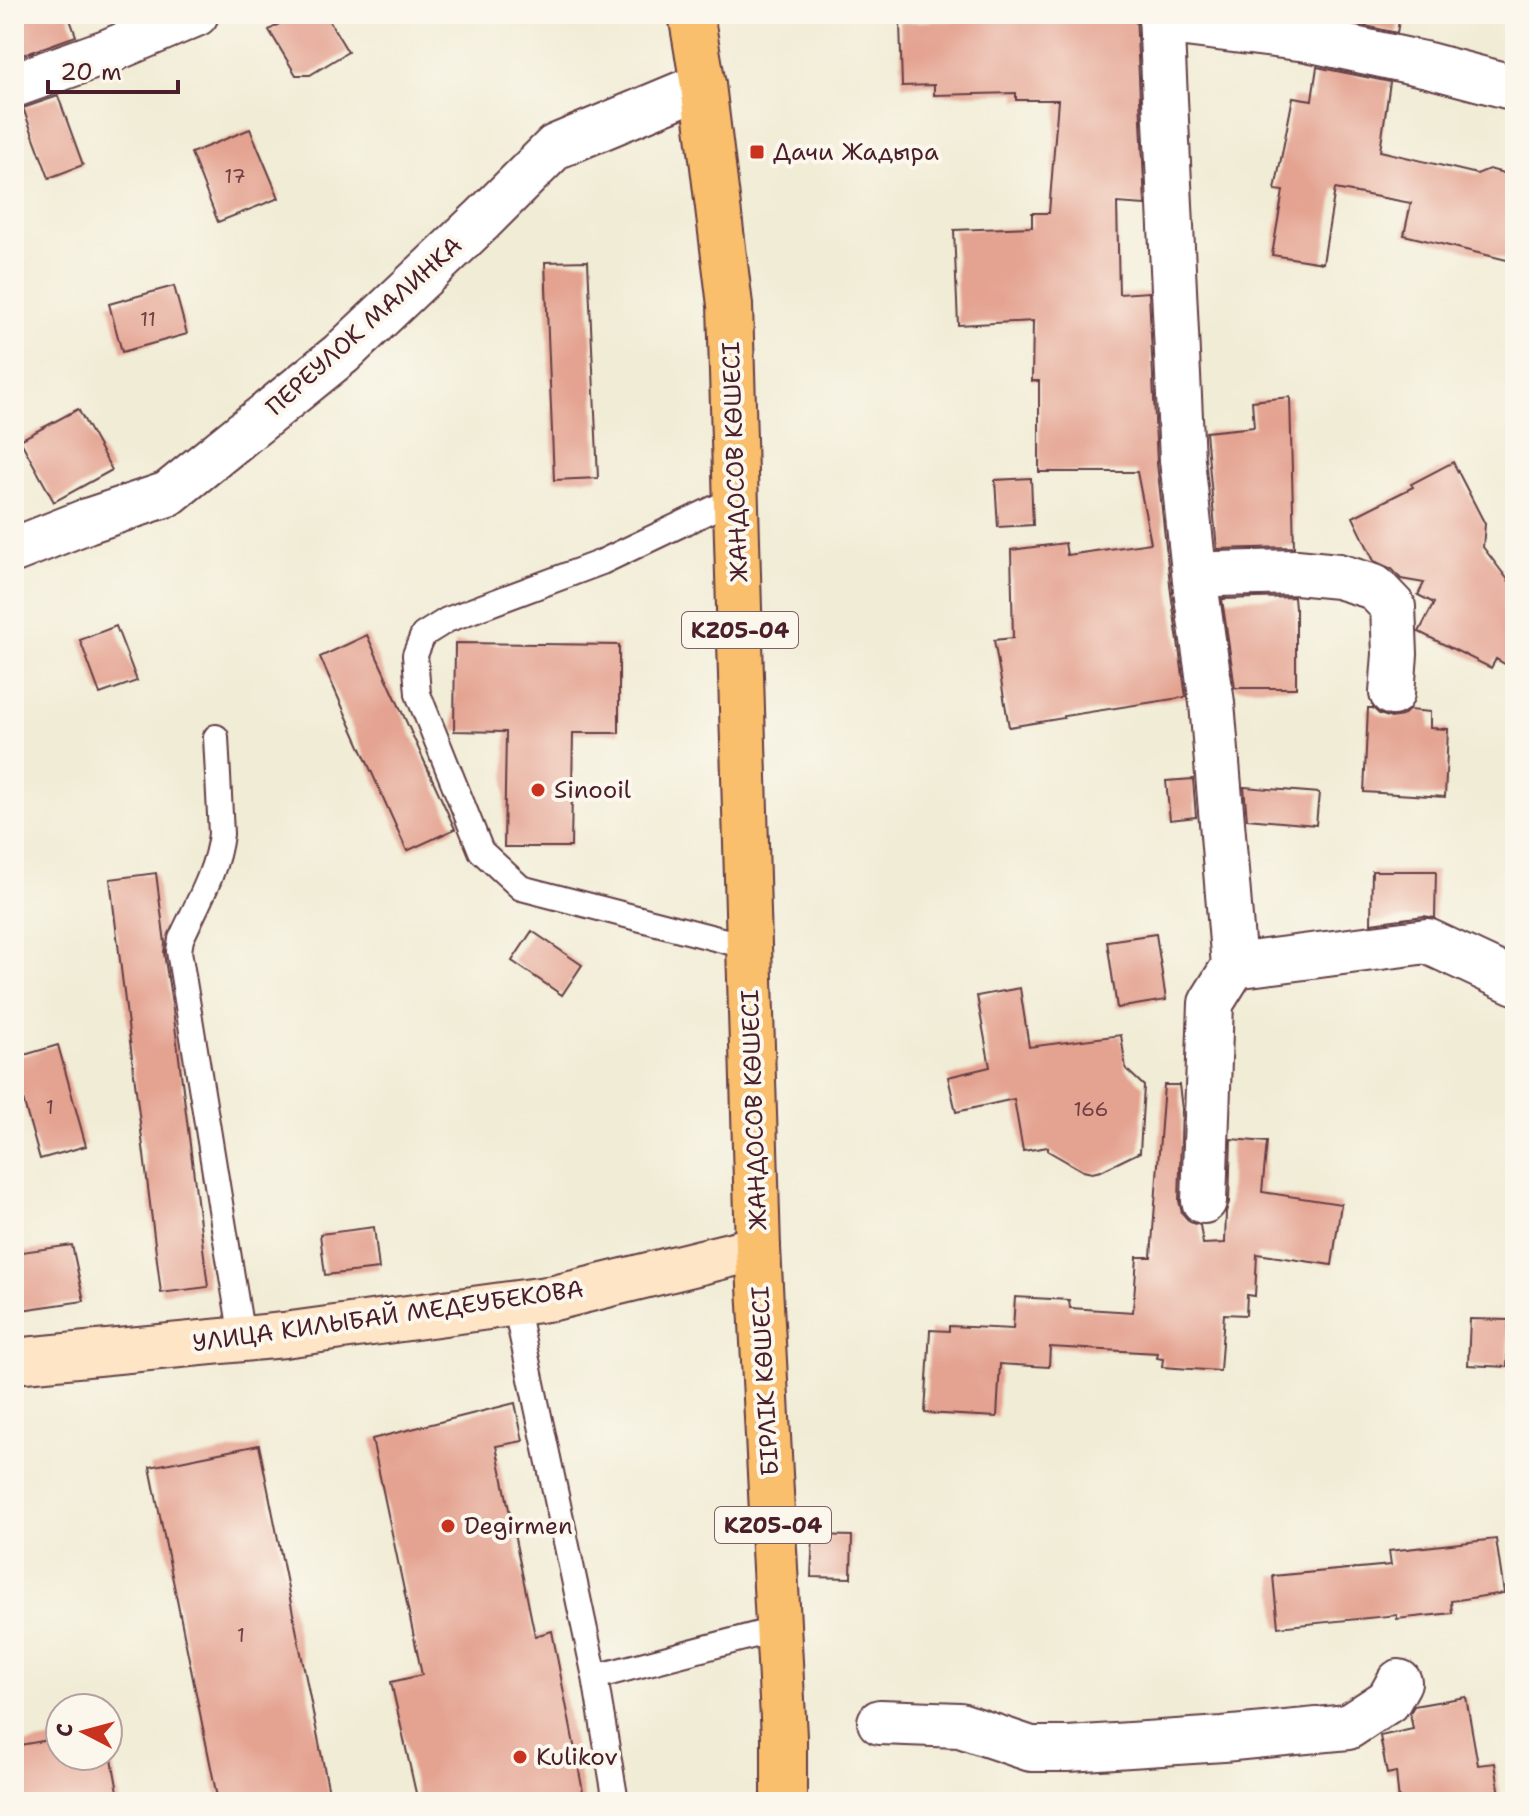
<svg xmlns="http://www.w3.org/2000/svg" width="1529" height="1816" viewBox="0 0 1529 1816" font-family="'Shantell Sans',sans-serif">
  <rect width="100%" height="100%" fill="#fbf7ec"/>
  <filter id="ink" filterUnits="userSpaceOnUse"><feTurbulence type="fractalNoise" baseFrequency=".0125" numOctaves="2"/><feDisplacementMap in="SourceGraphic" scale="16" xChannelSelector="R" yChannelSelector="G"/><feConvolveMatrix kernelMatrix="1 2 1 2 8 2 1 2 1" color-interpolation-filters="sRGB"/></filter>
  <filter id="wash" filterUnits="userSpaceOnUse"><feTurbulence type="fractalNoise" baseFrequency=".006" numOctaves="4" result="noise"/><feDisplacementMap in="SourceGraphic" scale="32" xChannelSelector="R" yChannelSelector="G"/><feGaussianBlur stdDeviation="1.8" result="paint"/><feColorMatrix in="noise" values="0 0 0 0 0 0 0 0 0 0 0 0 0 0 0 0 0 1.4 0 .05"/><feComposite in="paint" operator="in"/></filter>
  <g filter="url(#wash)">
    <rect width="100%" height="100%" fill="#f1ecd5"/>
    <g id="blocks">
      <!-- building -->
      <path fill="#e4a290" d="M14,14H68L76,36L14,58Z
        M296,14H325L348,52L310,75H296L269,30Z
        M1016,14H1136L1145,205L1117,203L1119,294L1149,292L1157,463L1171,593L1186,697L1064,716V718L1009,727L994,640L1013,638L1011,550L1065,543L1067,555L1151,543L1137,472H1039V381H1032L1033,321L958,325L954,230L1032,227V213H1049L1058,100H1016V93L934,95V85L902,86L900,22L1016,19Z
        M1325,14H1400L1397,33L1325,17Z
        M1317,67L1390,82L1380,151L1477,174L1489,169L1515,176V262L1404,235L1411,203L1335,189L1323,263L1272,255L1283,191L1275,190L1293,97L1312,100Z
        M58,96L83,165L49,178L23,108Z
        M250,129L279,198L218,222L191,153Z
        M588,261L598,478L554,480L545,262Z
        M174,286L187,334L122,352L109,304Z
        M1290,397L1294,547L1217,549L1206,432L1254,427L1252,401Z
        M78,409L112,470L54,502L20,440Z
        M1453,462L1485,524L1483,547L1515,589V670L1496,659L1491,668L1419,632L1434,603L1418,595L1424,583L1401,579L1392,569L1374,561L1353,517L1413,487L1411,484Z
        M1031,478L1033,525L998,527L995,480Z
        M1294,597L1295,609H1296V688H1235L1222,599Z
        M116,626L137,681L100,694L80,640Z
        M367,635L455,829L407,851L320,657Z
        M455,643L619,645V733H573L571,847H504L506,732L454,731Z
        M1368,708H1373L1379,714L1391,718L1402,716L1409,710L1430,712V728L1448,729L1445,797L1364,792Z
        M1193,779L1196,817L1170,820L1166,781Z
        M1244,787L1319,793L1316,825L1247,819Z
        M1372,871H1436L1435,918L1424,916L1371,923Z
        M156,873L165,943L164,953L173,1010L208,1287L161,1293L110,879Z
        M532,931L582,965L562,995L512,961Z
        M1156,934L1166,1000L1117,1008L1107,941Z
        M1020,988L1029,1047L1121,1035L1126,1069L1144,1086L1140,1152L1101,1171L1092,1173L1083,1171L1048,1151V1147L1023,1151L1014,1099L956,1112L948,1077L990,1067L977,996Z
        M58,1045L86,1146L40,1159L14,1068V1058Z
        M1164,1085H1179L1182,1109L1179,1201L1182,1213L1190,1222L1200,1225L1203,1244L1225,1243L1226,1212L1229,1202L1231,1139L1267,1142L1262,1192L1341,1204L1332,1265L1257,1254L1255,1296L1247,1295L1246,1315L1224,1314L1220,1371L1162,1367L1163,1359L1157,1358L1158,1353L1050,1347L1049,1367L1000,1364L997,1417L925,1413L930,1330L949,1331V1326L1013,1329L1015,1297L1069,1300L1070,1308L1133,1312L1137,1257H1151Z
        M374,1227L379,1269L325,1275L320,1234Z
        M72,1245L84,1301L14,1311V1253Z
        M1470,1319L1509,1320L1507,1367L1468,1365Z
        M515,1403L523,1441L496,1446L535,1636L552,1631L585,1802H418L391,1682L422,1675L372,1439Z
        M259,1445L331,1802H218L150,1467Z
        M813,1535L852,1536L851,1578L811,1577Z
        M1496,1539L1504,1593L1451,1601L1452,1613L1397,1619V1615L1278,1627L1273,1576L1391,1565L1389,1551Z
        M1466,1697L1478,1765L1495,1763L1501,1802H1399L1396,1772L1387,1774L1380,1736L1413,1729L1410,1713L1414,1706Z
        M60,1738V1756H108V1738L120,1802H14V1746Z"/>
    </g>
  </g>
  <g filter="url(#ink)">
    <use href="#blocks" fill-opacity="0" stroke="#633e44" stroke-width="2"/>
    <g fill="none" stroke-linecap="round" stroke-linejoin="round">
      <defs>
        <path id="service" d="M736,498L602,562L447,620L423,635L415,655L418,694L481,851L521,888L749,947
          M216,737L221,834C217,871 196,906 181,939L179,951L242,1338
          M515,1304L595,1677L616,1802
          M595,1677L778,1629"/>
        <path id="minor" d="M1161,14L1182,460L1196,590L1212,703L1234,966L1211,1003L1204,1201
          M1161,21L1307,39L1428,65L1515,88
          M14,85L109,51L196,14
          M14,550L87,521L168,494L341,354L482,220L555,147L703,85
          M1195,578L1216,574L1296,572L1338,576L1374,587L1393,607L1395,654L1392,693
          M1234,966L1427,941L1515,982
          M880,1722L960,1725L1031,1749H1068L1223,1739L1348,1727L1389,1700L1399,1682"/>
        <path id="secondary" d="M14,1361L284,1335L554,1298L758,1248"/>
        <path id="primary" d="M691,14L703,85L730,305L758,1248L784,1737V1802"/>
      </defs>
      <!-- service casing -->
      <use href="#service" stroke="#633e44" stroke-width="28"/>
      <!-- minor casing -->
      <use href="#minor" stroke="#633e44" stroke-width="48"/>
      <!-- secondary casing -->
      <use href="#secondary" stroke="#633e44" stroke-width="48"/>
      <!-- primary casing -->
      <use href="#primary" stroke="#633e44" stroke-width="48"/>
      <!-- service -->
      <use href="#service" stroke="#fff" stroke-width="24"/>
      <!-- minor -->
      <use href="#minor" stroke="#fff" stroke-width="44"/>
      <!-- secondary -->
      <use href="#secondary" stroke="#fde5c5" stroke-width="44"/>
      <!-- primary -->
      <use href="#primary" stroke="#f9bf6d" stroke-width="44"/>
    </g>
  </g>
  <!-- markers -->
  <g fill="#c8321e" stroke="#fbf7ec" stroke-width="3">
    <rect x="749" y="144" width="16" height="16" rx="4"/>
    <circle cx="538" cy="790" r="8"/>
    <circle cx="448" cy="1526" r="8"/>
    <circle cx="520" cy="1757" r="8"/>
  </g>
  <g text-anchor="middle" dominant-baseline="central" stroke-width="8" stroke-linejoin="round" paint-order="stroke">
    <!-- number labels -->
    <g font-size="20" fill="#704044">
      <text x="235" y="176">17</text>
      <text x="148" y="319">11</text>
      <text x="50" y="1107">1</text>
      <text x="1091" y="1109">166</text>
      <text x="241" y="1635">1</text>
    </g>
    <!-- shield labels -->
    <g fill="#fbf7ec" stroke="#7f6065" stroke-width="2">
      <rect x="682" y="612" width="116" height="36" rx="6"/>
      <rect x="715" y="1507" width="116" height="36" rx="6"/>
    </g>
    <g font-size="22" font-weight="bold" fill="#4a1f2b">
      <text x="740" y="630">KZ05-04</text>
      <text x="773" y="1525">KZ05-04</text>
    </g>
    <!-- poi labels -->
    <g font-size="24" fill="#4a1f2b" stroke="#fbf7ec" text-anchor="start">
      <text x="773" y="152">Дачи Жадыра</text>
      <text x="554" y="790">Sinooil</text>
      <text x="464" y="1526">Degirmen</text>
      <text x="536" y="1757">Kulikov</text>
    </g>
    <!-- street labels -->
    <g font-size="24" fill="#4a1f2b" stroke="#fbf7ec">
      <text transform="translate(364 326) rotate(-42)">ПЕРЕУЛОК МАЛИНКА</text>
      <text transform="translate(735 462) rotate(-92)">ЖАНДОСОВ КӨШЕСІ</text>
      <text transform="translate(754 1110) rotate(-92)">ЖАНДОСОВ КӨШЕСІ</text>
      <text transform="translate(388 1316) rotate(-8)">УЛИЦА КИЛЫБАЙ МЕДЕУБЕКОВА</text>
      <text transform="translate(765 1381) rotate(-93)">БІРЛІК КӨШЕСІ</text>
    </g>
  </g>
  <!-- margin -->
  <rect width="1529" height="1816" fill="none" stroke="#fbf7ec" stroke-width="48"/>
  <!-- north arrow -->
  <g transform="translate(84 1732) rotate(276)"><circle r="38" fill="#fbf7ec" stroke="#b4a19f" stroke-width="2"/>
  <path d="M0-6L14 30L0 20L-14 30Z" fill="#c8321e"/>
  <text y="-12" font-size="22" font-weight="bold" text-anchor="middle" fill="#4a1f2b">С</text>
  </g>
  <!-- scale -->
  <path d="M48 80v12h130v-12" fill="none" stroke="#4a1f2b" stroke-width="4"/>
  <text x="60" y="80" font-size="24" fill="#4a1f2b" stroke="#fbf7ec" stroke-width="6" paint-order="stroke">20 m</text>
</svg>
